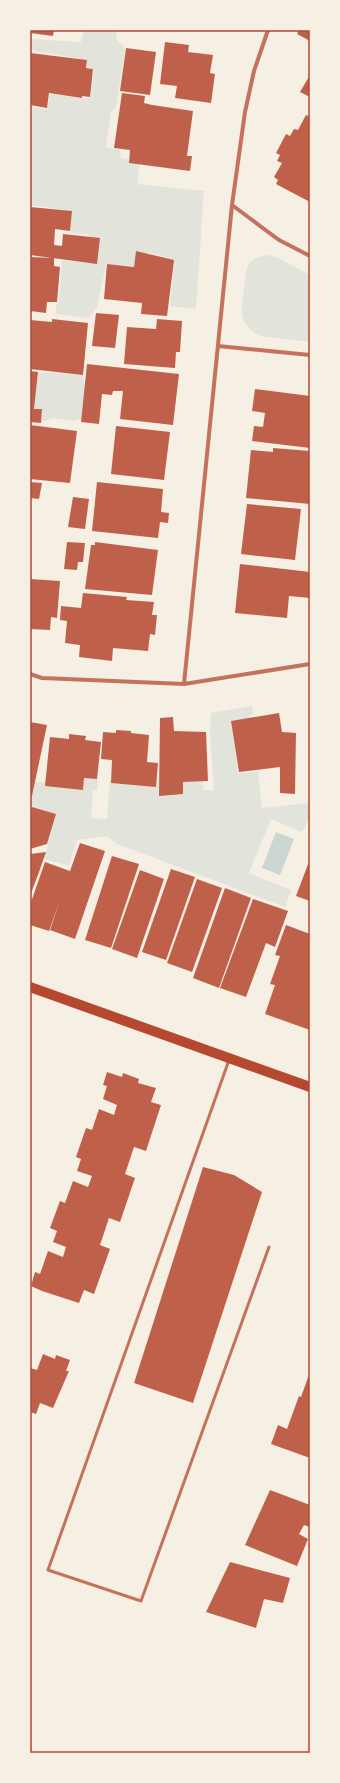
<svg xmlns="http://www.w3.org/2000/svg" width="340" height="1783" viewBox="0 0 340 1783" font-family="Jost,sans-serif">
  <rect width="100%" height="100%" fill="#f6efe4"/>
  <!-- green -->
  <path fill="#e2e4dc" d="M84,30H117L116,39L125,48L116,108L111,112L106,147L121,150L120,158L140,162L137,184L204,191L196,309L170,306L173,275L171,271L172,261C164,254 147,252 136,253L134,266L106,264L97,308L88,318L56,314V305L59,302L62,261L87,263L90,243L88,234L70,233L72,211L30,205V107L47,109L50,94L81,98H90L94,69L87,67V60L30,50V39L81,42Z
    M268,255L278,258L310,275V342L260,336C252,332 245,325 242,316C241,309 245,269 249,264C253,258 260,256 268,255Z
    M38,372L83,375L85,390L81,419L73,421L53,418L45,421L42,420V410L34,409Z
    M252,706L253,714L249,715L250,719L231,721L238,773L258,772L262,808L310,803V817L302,832L271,819L249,873L291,890L285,907L117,844L107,836L77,840L69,866L44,859L56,814L32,807L30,809V797L32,796L35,782L78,786L79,774H91L98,780L97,790H93L91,818L107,819L110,780L156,782L157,777L203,776V790H214L210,732L211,713Z"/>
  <!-- water -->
  <path fill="#c9d6d2" d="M276,832L294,839L280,875L262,868Z"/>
  <!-- building -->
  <path fill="#bf614a" d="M30,30H54L53,36L30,33Z
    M299,30H310V41L297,34Z
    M165,42L189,45L188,52L213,55L210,73L215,74L211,103L175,98L177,86L160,84Z
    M126,48L156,52L150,95L120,91Z
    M30,53L87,60L86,68L93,69L90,97L82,96V98L49,93L47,108L30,105Z
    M310,75V97L300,92Z
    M122,93L145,96L144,103L152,105L193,111L187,156H192L190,171L129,163L130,150L114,148Z
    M306,115L310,117V202L276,184L278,180L274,177L282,163L277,161L280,155L276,153L286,134L290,136L294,129L298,130Z
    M30,207L72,211L70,231L55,229L54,245L62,246L63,234L100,238L97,264L30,255Z
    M136,251L174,260L167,316L141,314L142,303L104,299L107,264L134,267Z
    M30,257L54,258V266L60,267L57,302H47L46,313L30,311Z
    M96,313L119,315L115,348L92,346Z
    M52,319L88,323L83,375L30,369V320L52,322Z
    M157,319L182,321L180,352H176L175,368L124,364L127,327L156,329Z
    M87,364L179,374L173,425L120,419L123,391H113L112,395L102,394L99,424L81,422Z
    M30,371L38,372L34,409H42L41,423L30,422Z
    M255,389L310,396V448L252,441L254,426L263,427L265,413L252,411Z
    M30,425L77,431L70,483L30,479Z
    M116,426L170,432L164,480L111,474Z
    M273,448L310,451V504L246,498L251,450L273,452Z
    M30,482L42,483L39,499L30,498Z
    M97,482L163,489L161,512L169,513L168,523L160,522L158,538L92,531Z
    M73,497L89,499L85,529L68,527Z
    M247,504L301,509L295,560L241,554Z
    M67,542L85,543L83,562H78L77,570L64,569Z
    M95,542L158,550L152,595L85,589L91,545H95Z
    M240,564L310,572V598L289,596L287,618L235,613Z
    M30,579L60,581L57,618L51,617L50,630L30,629Z
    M83,593L127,597L126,600L154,602L152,615H157L155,635L150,634L148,651L113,648L112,661L79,657L80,645L65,643L67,621L60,620L61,606L81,608Z
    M279,713L282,732L296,733L295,794L280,793V767L239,772L231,721Z
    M173,717L174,731L206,732L208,781L183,782V794L159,796L160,718Z
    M30,722L47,725L32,796H30Z
    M116,730L131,731V733L149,735L147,762L158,763L156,787L111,783L112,760L101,759L103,732L116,733Z
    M69,734L86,736L85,740L101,742L97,779L84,778L83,790L45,786L50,737L69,739Z
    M32,807L56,814L47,844L30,849V814Z
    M80,843L105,851L75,939L50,930L60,900L49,931L30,925V905L45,862L70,871Z
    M46,852L39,872L30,896V854Z
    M112,856L139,864L111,948L85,940Z
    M310,859V901L296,896Z
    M171,869L195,877L166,960L142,952Z
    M140,870L164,879L137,958L112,949Z
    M197,879L222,888L192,972L167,963Z
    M225,888L251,898L219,988L193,978Z
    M253,899L288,911L275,947L266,943L246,997L220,988Z
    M286,925L310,934V1030L265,1014L275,985L270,984L280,956L275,955Z
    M107,1072L122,1077L123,1073L139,1079L138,1083L156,1088L151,1102L161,1105L146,1151L134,1147L125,1174L135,1178L120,1222L109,1218L100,1245L110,1249L94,1294L84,1290L79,1303L42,1291L31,1286L35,1272L40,1274L48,1251L63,1257L66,1247L53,1242L57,1231L50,1228L60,1201L65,1203L73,1181L88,1187L92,1176L77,1171L81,1159L76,1157L86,1128L92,1130L99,1109L114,1115L117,1105L103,1099L107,1086L103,1085Z
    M203,1167L234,1175L262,1192L193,1403L134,1383Z
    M43,1354L55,1359L56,1355L70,1360L66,1371H69L53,1408L40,1403L36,1414L30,1412V1368L37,1370Z
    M310,1372V1458L271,1444L278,1425L287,1429L299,1396L301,1397Z
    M270,1490L310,1505V1527L304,1525L299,1534L308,1539L297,1566L245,1545Z
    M230,1562L290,1578L283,1603L264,1599L256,1628L206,1612Z"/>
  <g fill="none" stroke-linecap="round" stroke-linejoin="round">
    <!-- service -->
    <path stroke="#c5725c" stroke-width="3" d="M229,1060L48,1570L141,1601L269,1247"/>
    <!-- minor -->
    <path stroke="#c5725c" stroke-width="4" d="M232,205L279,240L310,256
      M218,346L310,355
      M30,674L42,678L184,684L310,664
      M184,684L232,205L245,112L254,71L268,30"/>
    <!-- primary -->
    <path stroke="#b5482f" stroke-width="10" d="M30,987L310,1087"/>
  </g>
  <!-- border -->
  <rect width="340" height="1783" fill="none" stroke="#f6efe4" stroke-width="62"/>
  <rect x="31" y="31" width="278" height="1721" fill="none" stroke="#b5482f" stroke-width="1.5"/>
</svg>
